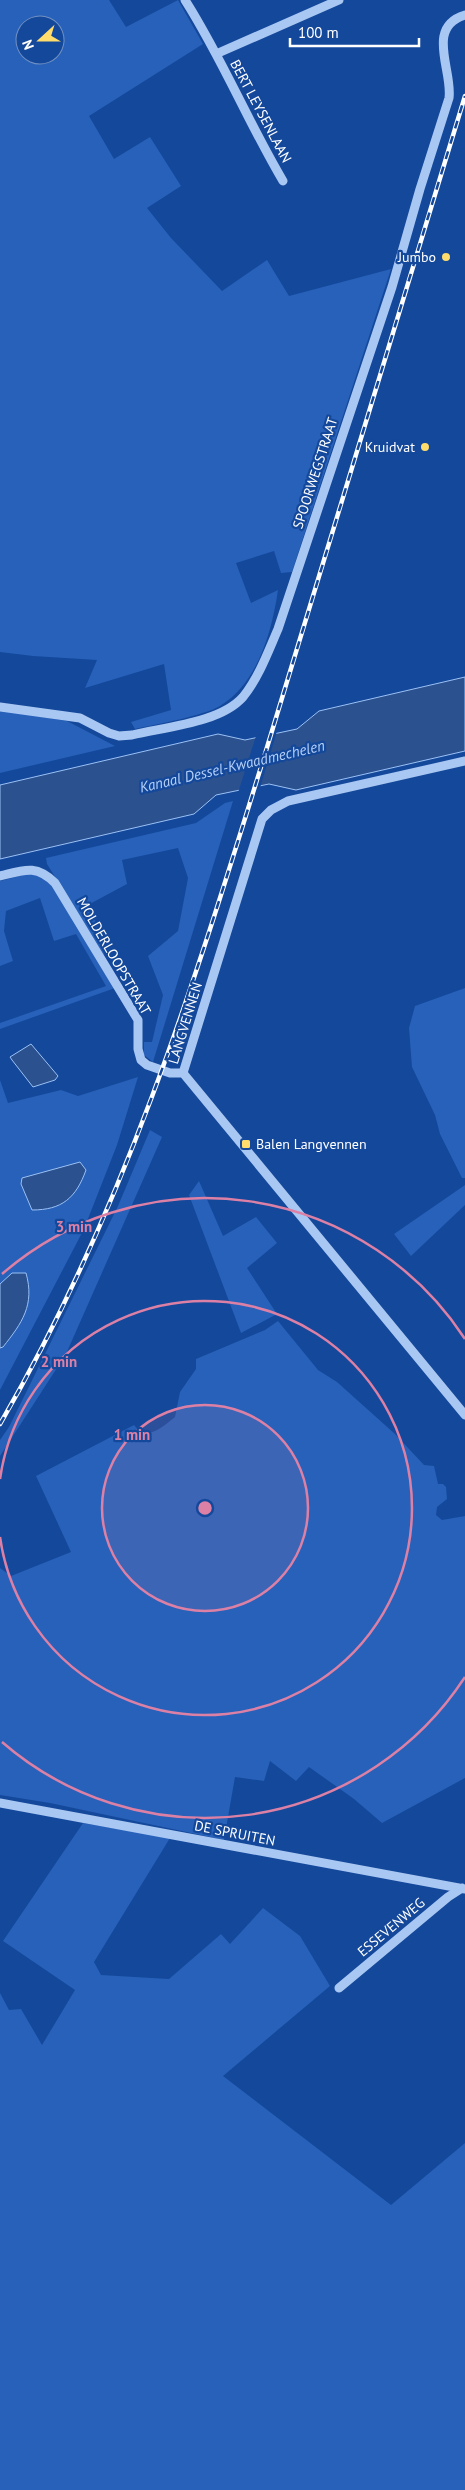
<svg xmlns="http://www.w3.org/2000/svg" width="465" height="2490" viewBox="0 0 465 2490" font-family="'PT Sans',sans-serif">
  <rect width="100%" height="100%" fill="#14489b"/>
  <!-- green -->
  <path fill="#2761b9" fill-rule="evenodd" d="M0,0H109L126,27L178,0L203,44L89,116L114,159L150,137L181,186L147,208L171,238L222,291L267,260L289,296L391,269L292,572L281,573L274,551L236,563L251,603L278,590C272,631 258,683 220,706C203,716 157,724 135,729L131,722L171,710L164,664L85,688L97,660L33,656L0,652ZM25,25H55V55H25Z
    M0,710L67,721L115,746L0,773Z
    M233,801L153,1062L144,1055V1042H152L163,995L148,956L178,931L188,878L178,848L122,860L127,884L86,906L112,947L104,955L47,864L46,858L196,823L225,803Z
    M39,871L54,889L115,988L0,1029V1023L106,986L76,934L54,941L40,898L6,911L4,931L13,961L0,966V881Z
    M465,988V1178H462L440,1134L435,1115L412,1067L409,1028L415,1006Z
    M138,1077L117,1145L84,1229L0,1390V1080L8,1103L61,1090L78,1096Z
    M150,1130L162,1137L66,1354L0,1456V1440L9,1427L118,1206Z
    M199,1181L223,1236L256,1217L277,1243L247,1268L277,1314L241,1333L189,1195Z
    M465,1185V1205L411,1256L394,1234Z
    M278,1321L318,1370L337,1382L395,1434L424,1465L434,1466L438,1484H443L446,1487L447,1499L437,1507L436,1515L442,1520L465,1516V1778L382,1823L354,1799L309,1767L296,1781L270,1761L264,1781L235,1777L224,1840L50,1803L0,1795V1568L11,1576L71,1552L36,1476L134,1425L141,1433C155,1435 165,1425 175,1417L180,1392L196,1369V1359L265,1330Z
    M83,1823L170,1838L94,1962L101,1975L169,1979L221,1934L230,1944L263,1908L300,1936L330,1986L223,2076L391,2205L465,2143V2490H0V1993L9,2010L21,2009L42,2045L75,1990L3,1941Z"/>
  <!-- water -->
  <path fill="#2b518e" stroke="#9bc1f6" d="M465,677V751L296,790L269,784L216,795L194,814L0,859V785L218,734L245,740L297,729L319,711Z
    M31,1044L58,1076L55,1080L33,1087L12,1060L10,1057Z
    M80,1162L86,1170C76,1198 62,1210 32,1210L21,1184L22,1178Z
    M12,1273H26C35,1305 22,1323 3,1347L0,1348V1284Z"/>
  <!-- pier -->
  <path fill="#14489b" d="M277,731L260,788L238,793L256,736Z"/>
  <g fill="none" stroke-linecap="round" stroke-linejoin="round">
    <!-- minor -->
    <path stroke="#a9c7f3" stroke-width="9" d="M185,0C222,58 248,122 283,181
      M216,54L339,0
      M0,707L80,718L109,733L119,736L132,735C165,727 220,723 243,697C259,677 268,652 278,629L392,287L420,189L449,98C453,71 425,27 465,15
      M0,876C24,870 36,864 55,883L138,1020V1049L141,1060L147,1065L170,1073H183
      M183,1073L262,819L271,810L288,801L465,761
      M183,1073L465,1415
      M0,1803L465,1889
      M339,1988L448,1897L462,1888"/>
    <defs>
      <path id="rail" d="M0,1424C124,1211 193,987 265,754C332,535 398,315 465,96"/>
    </defs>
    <!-- rail casing -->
    <use href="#rail" stroke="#fff" stroke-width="4.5"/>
    <!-- rail -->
    <use href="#rail" stroke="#14489b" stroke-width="2.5" stroke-dasharray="8" stroke-linecap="butt"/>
  </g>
  <!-- distance rings -->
  <circle cx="205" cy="1508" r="103" fill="#dd80a5" fill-opacity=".12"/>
  <g fill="none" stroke="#dd80a5" stroke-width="2.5">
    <circle cx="205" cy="1508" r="103"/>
    <path d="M0 1479A207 207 0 1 1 0 1537"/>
    <path d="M465 1677A310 310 0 0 1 2 1742M2 1274A310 310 0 0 1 465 1339"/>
  </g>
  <!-- markers -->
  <g fill="#ffdc6b" stroke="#14489b" stroke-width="2">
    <circle cx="446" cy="257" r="5"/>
    <circle cx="425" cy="447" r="5"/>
    <rect x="241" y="1139" width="10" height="10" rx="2.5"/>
  </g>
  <g text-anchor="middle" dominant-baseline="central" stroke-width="4.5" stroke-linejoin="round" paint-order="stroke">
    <!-- street labels -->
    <g font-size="14" fill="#fff" stroke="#14489b">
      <text transform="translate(261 111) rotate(62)">BERT LEYSENLAAN</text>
      <text transform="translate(315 473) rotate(-72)">SPOORWEGSTRAAT</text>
      <text transform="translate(114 956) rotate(60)">MOLDERLOOPSTRAAT</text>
      <text transform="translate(185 1023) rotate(-73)">LANGVENNEN</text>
      <text transform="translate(235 1833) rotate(11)">DE SPRUITEN</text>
      <text transform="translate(391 1927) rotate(-40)">ESSEVENWEG</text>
    </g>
    <!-- poi labels -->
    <g font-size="14" fill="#fff" stroke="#14489b" text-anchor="end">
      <text x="436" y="257">Jumbo</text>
      <text x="415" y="447">Kruidvat</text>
      <text x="256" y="1144" text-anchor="start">Balen Langvennen</text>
    </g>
    <!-- water labels -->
    <g font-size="15" font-style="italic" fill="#b5d1f9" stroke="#14489b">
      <text transform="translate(232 766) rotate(-13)">Kanaal Dessel-Kwaadmechelen</text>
    </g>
  </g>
  <circle cx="205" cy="1508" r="8" fill="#dd80a5" stroke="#14489b" stroke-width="2.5"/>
  <g font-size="15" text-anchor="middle" font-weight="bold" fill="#dd80a5" stroke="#14489b" stroke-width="4.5" stroke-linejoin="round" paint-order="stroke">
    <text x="74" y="1232">3 min</text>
    <text x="59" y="1367">2 min</text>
    <text x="132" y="1440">1 min</text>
  </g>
  <!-- north arrow -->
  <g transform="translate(40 40) rotate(249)"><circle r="24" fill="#14489b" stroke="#7291c3"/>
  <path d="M0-4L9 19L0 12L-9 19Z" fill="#ffdc6b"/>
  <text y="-8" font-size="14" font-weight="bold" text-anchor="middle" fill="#ffffff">N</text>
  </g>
  <!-- scale -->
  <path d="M290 38v8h129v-8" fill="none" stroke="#ffffff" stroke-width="2.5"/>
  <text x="298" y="38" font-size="15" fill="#ffffff" stroke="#14489b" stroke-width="4" paint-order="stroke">100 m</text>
</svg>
